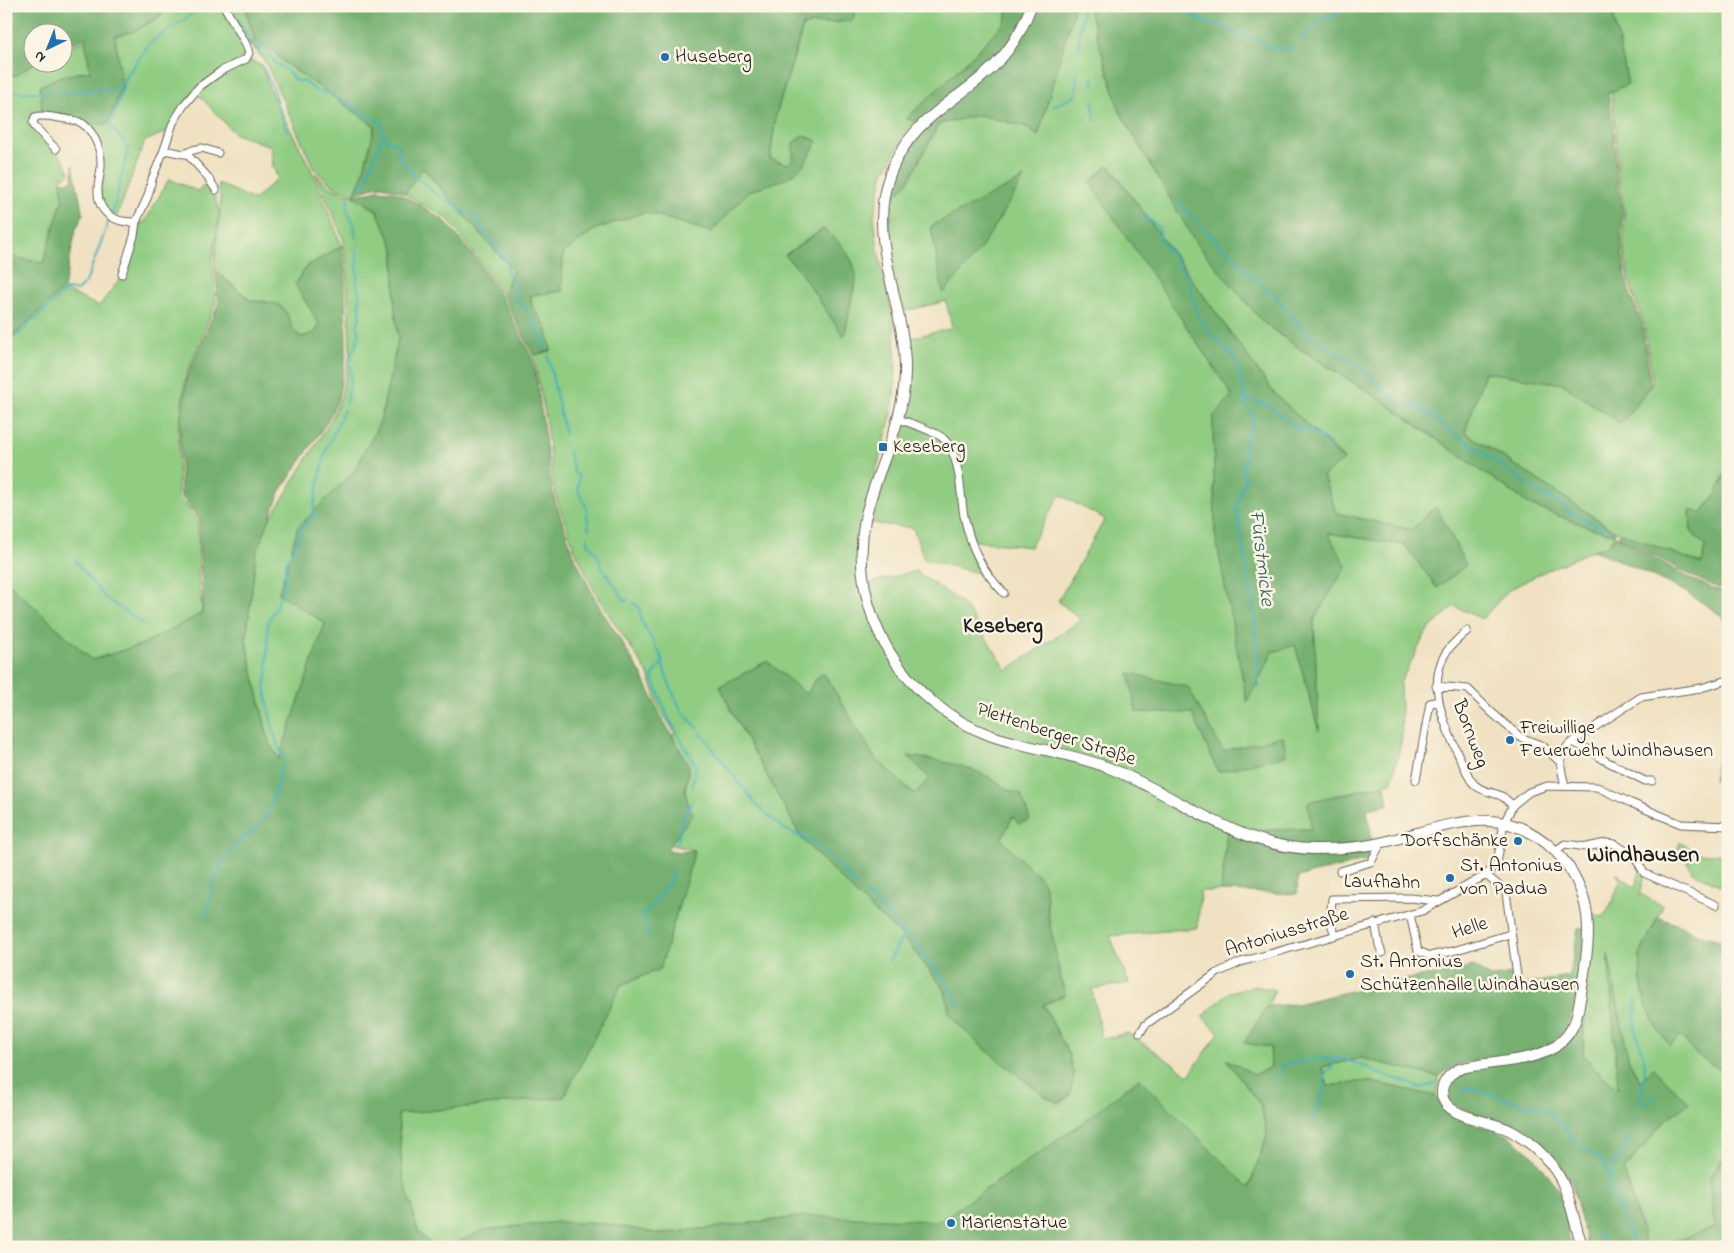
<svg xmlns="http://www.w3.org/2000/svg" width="1734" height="1253" viewBox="0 0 1734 1253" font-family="'Indie Flower',sans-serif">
  <rect width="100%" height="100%" fill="#fcf5e5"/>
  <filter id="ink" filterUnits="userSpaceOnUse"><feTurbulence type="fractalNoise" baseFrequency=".02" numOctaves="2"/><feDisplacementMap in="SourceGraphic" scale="10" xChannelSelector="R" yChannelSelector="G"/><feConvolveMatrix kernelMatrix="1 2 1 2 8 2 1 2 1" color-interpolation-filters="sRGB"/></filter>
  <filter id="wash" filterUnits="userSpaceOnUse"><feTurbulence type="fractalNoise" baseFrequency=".0096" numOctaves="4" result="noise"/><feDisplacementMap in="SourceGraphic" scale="20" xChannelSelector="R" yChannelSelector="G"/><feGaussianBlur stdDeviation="1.12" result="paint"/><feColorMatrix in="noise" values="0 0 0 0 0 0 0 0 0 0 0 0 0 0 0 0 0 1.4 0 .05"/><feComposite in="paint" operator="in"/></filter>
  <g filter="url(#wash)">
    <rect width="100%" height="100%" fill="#efe1c1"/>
    <!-- green -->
    <path fill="#90cc82" stroke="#56744f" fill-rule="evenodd" d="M171,6H220L245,47V53L240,59L196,88L169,131L145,141L117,216L105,211L99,191L102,155L86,125L108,124L122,86L115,36L135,31L156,19Z
      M225,6H245L255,41L248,43Z
      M858,6H1009L1005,22L974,54L907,119L917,121L906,133L883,175L874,216L878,250L894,324L896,374L892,413L871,489L860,538L858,577L866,584L915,571L958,600L968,610L1007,670L1081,620L1058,601L1105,519L1060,495L1030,547L966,540L978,573L924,559L913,528L871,523L904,423L910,381V338L952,328L946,301L902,312L890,251L891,201L909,180L939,124L980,115L1027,127L1038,136L1074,6H1088L1120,112L1196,243L1263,322L1297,347L1375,396L1532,506L1594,529L1614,534L1616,536L1606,547L1593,550L1541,573L1509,590L1482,619L1454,606L1427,631L1400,683L1402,737L1392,782L1309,802L1312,829L1227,831L1221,891H1200L1198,928L1110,936L1129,983L1092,989L1102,1039L1128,1033L1189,1075L1219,1033L1202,1017L1229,992L1255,986L1275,990L1268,1006L1244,1043L1270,1047L1271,1067L1255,1075L1227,1060L1261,1106L1267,1135L1249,1188L1099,1111L941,1222L808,1216L660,1234L608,1224L558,1222L484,1230L447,1247H433L418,1231L402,1172L398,1114L564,1097L621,985L660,969L695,850L666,844L689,809L685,791L689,767L672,735L675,733L660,709L647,672L599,600L574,548L555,493L544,408L533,355L551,351L546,327L531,304V295L562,291L563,253L596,229L645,212L711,232L749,191L785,179L804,164L817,141L788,165L770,159L776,115L804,25L852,21ZM1110,166L1274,393L1344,459L1323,476L1336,513L1411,530L1466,565L1437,588L1405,545L1327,533L1346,566L1314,620L1318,728L1295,645L1273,652L1247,701L1215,533L1213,417L1232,396ZM823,229L829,233L844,249L852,262L856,279L844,336L798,269L785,255ZM767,662L807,695L812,684L823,672L875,758L914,794L930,779L909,756L990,778L1010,792L1013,816L1002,838C1012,856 1033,865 1044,884C1047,889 1047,907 1048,914C1053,941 1058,968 1065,994L1043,1004L1069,1055L1074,1077L1069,1096L1059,1103L1046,1097L980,1045L950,1016L945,990L902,936L866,904L802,839L731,710L720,686Z
      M1611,6H1728C1717,25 1722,52 1728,71V466L1716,495L1701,513L1690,511L1691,531L1705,546L1702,564L1615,531L1465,432L1485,372L1563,384L1621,423L1653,383L1644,324L1632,291L1625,262L1623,239L1625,214L1619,181L1616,134L1611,92L1628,84Z
      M86,40L90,71L61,76L42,114L32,123C46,139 61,153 70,172L66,177L61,176L63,198L43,263L15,258L6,250V75H17L34,63L62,62L63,48Z
      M261,46L273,50L282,61L375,126L363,173L354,195L332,185L314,169L266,63L257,51Z
      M251,61L262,66L269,88L312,171L342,246L307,266L319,324L316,332L302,337L293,331L288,317L265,301H252L215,271C213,241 225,213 218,183L254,200L278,178L273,168L271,146L235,134L196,92L222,72Z
      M422,167L513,271L503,295L480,261L447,218L405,194Z
      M315,173L330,187L347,194L354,196L377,211L394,248L395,307L398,340L380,422L355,470L298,527L279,593L325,623L279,760L269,743L246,641L256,553L270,519L331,420L341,397L350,353L347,270L343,238Z
      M169,179L197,191L205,185L215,197L219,213L212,262L216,302L186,376L179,426L178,497L186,505L198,522L199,587L202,605L201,614L143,644L92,660L6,581V343L64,288L68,292L99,306L123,275L140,222L144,223Z
      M1680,842L1699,853L1728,855V889L1692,872L1683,852L1676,854Z
      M1640,871L1645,875L1640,894L1663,906L1640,954L1641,981L1645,1001L1655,1025L1670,1046L1679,1036L1683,1037L1691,1049L1722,1070L1728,1062V1152L1709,1178L1716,1228L1656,1247H1646L1624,1170L1665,1120L1688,1103L1653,1068L1640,1081L1629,1061L1609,960L1619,1090L1595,1069L1583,1054L1586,984L1592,932V913L1603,917L1610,907L1621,879L1616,875L1617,873L1635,888Z
      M1361,1058L1439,1077L1436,1096L1367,1081L1328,1086L1322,1067Z"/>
    <!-- forest -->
    <path fill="#74b070" stroke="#486646" d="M6,6H171L156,19L135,31L115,36L122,86L108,124L86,125L42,114L40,86L61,76L90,71L85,38L63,46L62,32H32V62L34,63L17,75H6Z
      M245,6H858L852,21L803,25L776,115L770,159L788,164L793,159V143L803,135L818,141L804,164L794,174L785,179L749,191L711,232L645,212L595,229L563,253L562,291L531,295V304L546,327L551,351L533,355L503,295L513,271L423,168L405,194C381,183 377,184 354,195L363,173L375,126L282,61L273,50L262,46L257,51L251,47L248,43L255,41Z
      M1009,6H1075L1038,136L1027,127L980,115L939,124L909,180L891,201L890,251C887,224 884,196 895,170C902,154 913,138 922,122L906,119L974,55L1005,22Z
      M1088,6H1611L1628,84L1608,93L1614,133L1617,181L1623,213L1621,238L1623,262L1629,291L1642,324L1651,385L1621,424L1563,384L1485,372L1465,432L1615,531L1614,534L1594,529L1532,506L1375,396L1297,347L1263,322L1196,243L1120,112Z
      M73,165L83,215L76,229L64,288L6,343V253L13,257L43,263L63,198L61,181L67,182L73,180Z
      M1109,165L1274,393L1344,460L1323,476L1336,513L1411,530L1436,506L1466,565L1437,588L1405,545L1328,533L1346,566L1314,620L1319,731L1295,645L1273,652L1247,702L1215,534L1213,417L1232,395L1090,182Z
      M1024,178L982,247L943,294L931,226Z
      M377,190L393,191L417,203L445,221L478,261L501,296L531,356L537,382L553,494L572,551L596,601L642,675L659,712L689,767L685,791L689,809L694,813L666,850L681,852L695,850L660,969L621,985L564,1097L398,1114L402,1172L418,1231L433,1247H6V581L92,660L143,644L202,613L203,605L200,551V521L187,503L181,497L180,426L187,377L219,302L215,271C222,276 247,299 252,301C261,304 274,299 283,308C293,319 287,328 302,337L316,332L319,324L295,284L307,266L342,246L345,272L346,354L338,399L328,420L280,492L256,554L246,641L269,743L279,759L325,623L279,594L298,527L355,470L380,422L398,340L395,307L394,248L377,211L354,196Z
      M823,229C838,239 857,260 856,280C856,286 852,292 851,299C849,312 848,324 844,337L798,269L785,255Z
      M1728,466V592L1694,577L1618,536L1621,533L1702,564L1705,546L1691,531L1690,510L1701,513L1716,495Z
      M1616,536L1693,580L1728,594V638L1722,616L1686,592L1625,563L1593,550L1606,547Z
      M767,661L807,695L812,684L823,672L875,758L914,794L930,779L908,756C936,760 965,764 990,778C1003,785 1005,791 1021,794L1030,820L1018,824L1013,816L1002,838C1012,856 1033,865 1044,884C1047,889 1047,907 1048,914C1053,941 1058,968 1065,995L1043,1005L1069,1055L1074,1077L1069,1096L1059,1103L1046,1097L980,1045L950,1016L945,990L902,936L866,904L802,839L731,710L720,686Z
      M1129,673L1188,687L1223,751L1283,736L1286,755L1218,772L1192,713L1136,712Z
      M1728,701V778L1713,780Z
      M1385,785L1388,805L1367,809L1373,848L1369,860L1298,877L1297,894L1221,891L1227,831L1311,829L1308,802Z
      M1658,917L1686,928L1697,934L1728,942V1062L1722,1070C1711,1065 1701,1058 1692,1050C1687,1045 1686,1038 1679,1036L1670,1046L1655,1025L1645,1001L1641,981L1640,954Z
      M1585,928C1580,966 1583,1036 1538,1050C1522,1055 1505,1056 1489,1059C1470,1062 1453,1063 1439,1077L1361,1058L1322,1067L1328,1086L1367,1081L1436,1096L1446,1112L1468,1122L1508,1135L1534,1156L1558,1189L1567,1217L1569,1239L1576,1247H447L484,1230L558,1222L608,1224L660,1234L808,1216L939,1221L1077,1127L1139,1078L1249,1188L1267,1135L1261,1106L1226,1059L1255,1075L1271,1067L1270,1047L1244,1043L1268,1006L1296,1004L1385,983L1462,970V968L1474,966L1490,977L1514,974L1517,987L1570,975L1578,929Z
      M1608,954L1629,1061L1640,1081L1653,1068L1689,1103L1665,1120L1624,1170L1646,1247H1588L1572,1184L1561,1167L1543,1149L1499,1121L1462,1109L1451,1102L1447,1091L1451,1080L1466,1071L1566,1043L1586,984L1583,1054L1595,1069L1618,1089Z
      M1728,1152V1247H1656L1715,1228L1709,1178Z"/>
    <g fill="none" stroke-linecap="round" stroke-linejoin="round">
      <!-- stream -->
      <path stroke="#40b0bb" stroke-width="2" d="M228,6L254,44L271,55L275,63L286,70L294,79L297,81H304C313,89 319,95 332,93L339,99L378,121L381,123C381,138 387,141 400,146L398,157L400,160L408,168L414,177L419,179L437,195L442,196L446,201H451L453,205L458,206L460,211L470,213L475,216L485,233L491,238L493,244L500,251L507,262L508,274L516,284C516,288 514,292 514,295C514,302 535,312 536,328L540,331V336L544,340L543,345L546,349
        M1171,6L1209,24H1220L1237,34L1258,40L1267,47L1287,49L1294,46
        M1303,39L1315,23L1335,16L1340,11L1348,6
        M260,49L258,53L263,58
        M1078,51L1083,6
        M261,64L275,92L278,108L287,131
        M1093,84V77
        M6,92H50
        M56,92L114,89L119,86L127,75
        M1093,101L1095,121
        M1053,106L1076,96L1077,71
        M125,143L110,126L128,74L151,42L194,13L195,6
        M359,188L365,181L383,136
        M349,198C343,213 353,217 355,230C355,233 355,236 356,239
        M1178,203L1257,281L1277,298L1301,327L1310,335L1365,370L1389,394L1403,406
        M112,215L128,150L127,148
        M1141,217L1152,221L1159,228L1161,242L1172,254L1177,265L1187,276L1198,318L1206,328
        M1208,331C1216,339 1234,354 1237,364C1239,370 1240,377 1241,383C1242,386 1244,387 1244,390C1247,405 1240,403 1254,414V420L1245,441L1246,452L1243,473L1246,481L1241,490L1236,508L1252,597L1257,646L1259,687
        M6,342L24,330L32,319L35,320L65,291L69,289L77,291L86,282L109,221
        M548,356L565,435
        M351,360L352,352L356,346L359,332L357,326L360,316L359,293L357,285V244
        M1243,399L1266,404L1296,427L1319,436L1330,444
        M1413,403L1541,494L1556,501L1571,513L1609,530
        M346,404L350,384L351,364
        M569,452L574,472L579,477L578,491L586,506L589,529
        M588,537C587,546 593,547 597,554C600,559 600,565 603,569C610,579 618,589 624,600H628
        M75,560L105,598L144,624
        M633,602L639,608L642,622L661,656L666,676L677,702L684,714L698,728
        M663,662L652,677L669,719L696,766L692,788
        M700,732L757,806L784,829L815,843L844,871L857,887
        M282,759L283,755C275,748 267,699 265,686C265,679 269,674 267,667L268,622L276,607L285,584V565L296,544L303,526L314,515V505L325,453L344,410
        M677,843L683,818L691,803
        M865,893L892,919L896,927L911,938L916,946L947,984L960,1006
        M207,917C209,886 216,866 237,843C242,837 250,834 256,829C259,826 262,821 265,817C275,801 276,782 282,765
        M649,936L643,921V916L659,897L664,887L670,882L674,870
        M889,961L904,935
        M1636,1000L1635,1029L1644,1058L1645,1068L1640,1103
        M1275,1082L1282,1067L1286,1063L1333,1058L1343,1059L1369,1068L1376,1073L1410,1083L1416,1087L1420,1088L1435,1084
        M1461,1091L1468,1088L1542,1109L1552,1115L1577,1143
        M1645,1102L1657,1097
        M1314,1119L1323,1090L1326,1072L1332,1067L1336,1059
        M1636,1123L1639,1119
        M1627,1137V1144L1614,1164L1609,1184L1610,1192L1620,1209L1635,1247
        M1583,1148L1602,1160L1610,1175
        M1597,1233L1603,1238L1607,1247
        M1575,1247V1246"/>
    </g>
  </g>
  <g filter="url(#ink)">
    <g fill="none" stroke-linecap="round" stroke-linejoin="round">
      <defs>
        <path id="street" d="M56,149L35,127L33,123L35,117C45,114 56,118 66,119C69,120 74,120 77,121C93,126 102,151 101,166C101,174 98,181 98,189C97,213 114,223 136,222
          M164,150L184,154L193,150L202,148L218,153
          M186,153L207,176L216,190
          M122,274L134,236L136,222L148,196L152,179L164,150L173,123L184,105L199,87L221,71L246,59L249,53L246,44L224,6
          M899,419C911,424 934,430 944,439C961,456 960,494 964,516C971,548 982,571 1004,593
          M1467,631C1459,638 1449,646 1444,656C1424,693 1454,745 1470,779C1479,793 1490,790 1503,797C1506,799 1509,803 1513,805
          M1436,686L1468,689L1490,711L1520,737L1543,746L1561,763
          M1572,742L1588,749L1604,760L1645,781H1652
          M1416,780L1430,703L1439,701
          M1565,786C1561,767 1555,756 1572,742L1641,697L1701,688L1728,680
          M1555,851L1565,844L1587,847L1606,843L1615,844L1635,857L1644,873L1716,905
          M1340,871L1371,862L1381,843
          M1486,875L1506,892L1518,984
          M1410,914L1418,951L1430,956L1453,951L1510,934
          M1375,923L1379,945L1382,953
          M1335,935L1330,921L1332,899L1410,898L1438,901
          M1140,1033L1145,1025L1217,973L1241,962L1422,911L1486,875L1497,863L1504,823L1513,805L1529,792L1547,786L1597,787L1631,803L1681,824L1728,826"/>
        <path id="secondary" d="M1031,6C1023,29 1011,49 994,66C954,104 911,118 890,174C865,240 907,306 905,373C904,425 876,469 865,519C847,612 903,704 992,736C1030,749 1071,753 1109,768C1178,795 1237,848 1314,849C1338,849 1361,848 1384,842C1446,827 1502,798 1556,852C1570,866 1580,884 1585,904C1592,933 1585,965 1581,994C1579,1004 1578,1015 1574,1024C1570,1033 1563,1041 1555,1047C1535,1059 1508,1061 1486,1064C1477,1066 1465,1066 1457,1070C1448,1075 1441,1084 1442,1095C1446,1119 1492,1120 1511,1131C1533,1143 1556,1164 1565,1189C1573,1208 1575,1228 1583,1247"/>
      </defs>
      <!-- street casing -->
      <use href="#street" stroke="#666156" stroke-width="9"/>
      <!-- secondary casing -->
      <use href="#secondary" stroke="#666156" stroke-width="12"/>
      <!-- street -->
      <use href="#street" stroke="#fff" stroke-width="7"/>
      <!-- secondary -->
      <use href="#secondary" stroke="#fff" stroke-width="10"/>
    </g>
  </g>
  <!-- markers -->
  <g fill="#1f6fb2" stroke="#fcf5e5" stroke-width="2">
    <circle cx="665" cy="57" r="5"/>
    <rect x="878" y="442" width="10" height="10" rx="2.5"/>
    <circle cx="1510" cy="740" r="5"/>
    <circle cx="1518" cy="841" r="5"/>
    <circle cx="1450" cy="878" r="5"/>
    <circle cx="1350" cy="974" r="5"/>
    <circle cx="951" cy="1223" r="5"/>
  </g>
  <g text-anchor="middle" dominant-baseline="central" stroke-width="5" stroke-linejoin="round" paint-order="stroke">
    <!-- poi labels -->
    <g font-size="20" fill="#1c1c1c" stroke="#fcf5e5" text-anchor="start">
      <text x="675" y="57">Huseberg</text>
      <text x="893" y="447">Keseberg</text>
      <text x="1520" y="728">Freiwillige<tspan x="1520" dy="23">Feuerwehr Windhausen</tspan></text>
      <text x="1508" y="841" text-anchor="end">Dorfschänke</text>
      <text x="1460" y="866">St. Antonius<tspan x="1460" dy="23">von Padua</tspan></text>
      <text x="1360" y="962">St. Antonius<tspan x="1360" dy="23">Schützenhalle Windhausen</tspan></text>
      <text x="961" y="1223">Marienstatue</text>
    </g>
    <!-- street labels -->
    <g font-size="20" fill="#1c1c1c" stroke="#fcf5e5">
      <text transform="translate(1470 734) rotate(69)">Bornweg</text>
      <text transform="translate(1056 735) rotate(18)">Plettenberger Straße</text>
      <text transform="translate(1382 883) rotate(1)">Laufhahn</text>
      <text transform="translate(1470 929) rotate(-17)">Helle</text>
      <text transform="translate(1287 933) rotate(-17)">Antoniusstraße</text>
    </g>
    <!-- water labels -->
    <g font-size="21" font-style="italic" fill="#2c5f64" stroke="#fcf5e5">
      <text transform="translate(1261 558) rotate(83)">Fürstmicke</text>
    </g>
    <!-- quarter labels -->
    <g font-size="22" font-weight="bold" fill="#1c1c1c" stroke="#fcf5e5">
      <text x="1003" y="627">Keseberg</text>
      <text x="1643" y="856">Windhausen</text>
    </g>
  </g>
  <!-- margin -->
  <rect width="1734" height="1253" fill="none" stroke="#fcf5e5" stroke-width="25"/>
  <!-- north arrow -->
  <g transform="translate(48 48) rotate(223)"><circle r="24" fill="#fcf5e5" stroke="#a29e95"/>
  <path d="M0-4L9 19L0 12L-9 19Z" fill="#1f6fb2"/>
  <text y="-8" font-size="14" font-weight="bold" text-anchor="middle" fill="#1c1c1c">N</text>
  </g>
</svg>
